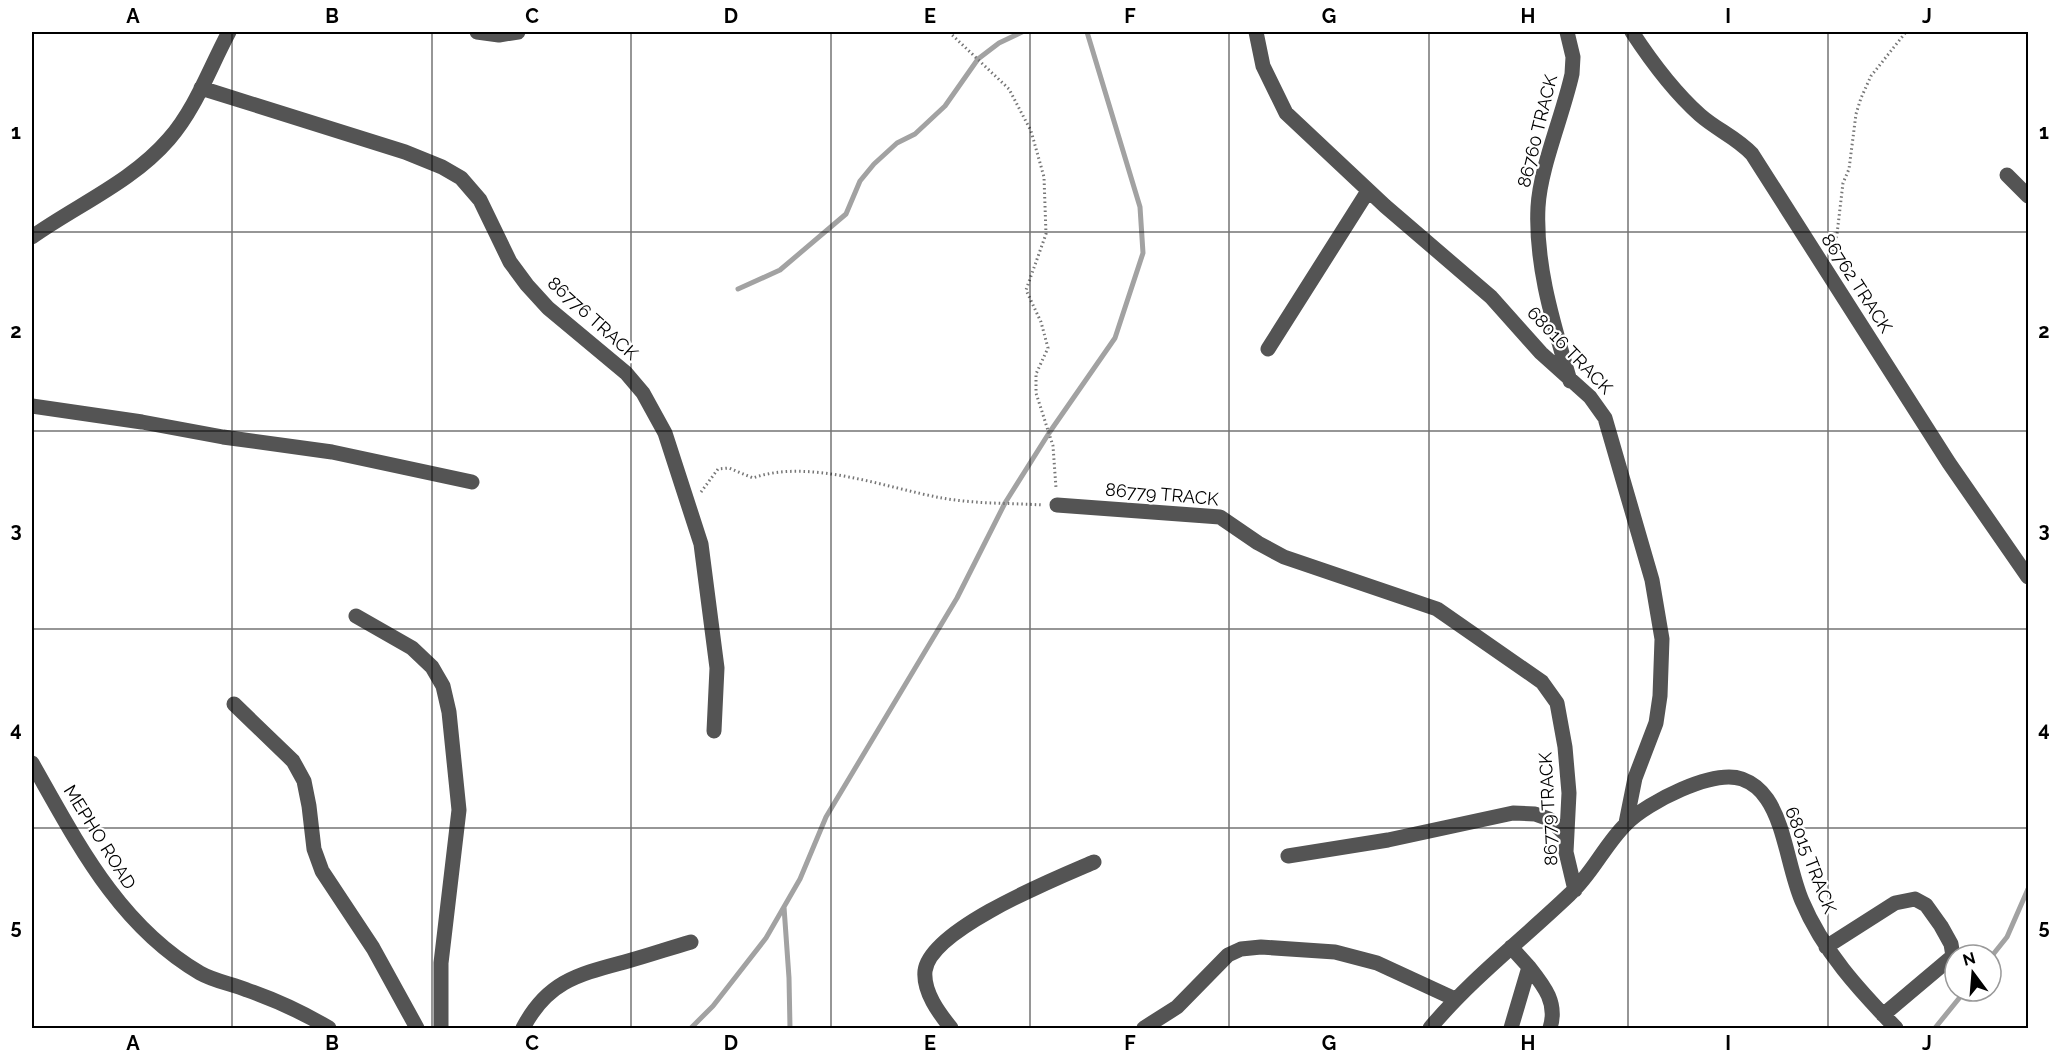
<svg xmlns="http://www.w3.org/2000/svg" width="2060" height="1060" viewBox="0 0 2060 1060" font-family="Raleway,sans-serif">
  <rect width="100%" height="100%" fill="#fff"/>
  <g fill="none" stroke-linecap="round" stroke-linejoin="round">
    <!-- stream -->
    <path stroke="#a2a2a2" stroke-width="5" d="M738,289L780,270L846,214L860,181L874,164L897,143L915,134L945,106L978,59L999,43L1022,32
      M784,907L789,978L790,1028
      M1991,957L2007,937L2028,889
      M691,1028L713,1006L766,938L800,879L826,817L957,598L1005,503L1049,433L1115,338L1143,253L1140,207L1087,32
      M1935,1028L1965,991"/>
    <!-- path -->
    <path stroke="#767676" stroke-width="3" stroke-dasharray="1.5 3" stroke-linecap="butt" d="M949,32L1009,89L1031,131L1044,177L1046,234L1026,290L1041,322L1048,348L1036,374V393L1053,446L1056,488
      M1833,251L1837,234L1843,183L1849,169L1856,114L1861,98L1871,76L1906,32
      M701,492L718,469L729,468L753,478C809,458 886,488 942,498C975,504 1010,503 1043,505"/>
    <!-- minor -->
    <path stroke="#545454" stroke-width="15" d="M477,32L499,35L518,32
      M1256,32L1263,66L1286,113L1385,206L1491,297L1541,353L1590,397L1605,418L1652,580L1662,639L1660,696L1656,723L1635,778L1626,823
      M1567,32L1573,57L1572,74C1563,115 1540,168 1538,207C1535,266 1554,325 1570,381
      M1632,32C1651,61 1673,91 1700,115C1717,130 1736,137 1752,154L1949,463L2028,577
      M201,88L405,152L442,167L461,178L480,200L510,262L527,285L548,308L626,373L643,393L665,433L701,544L717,668L714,731
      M2007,175L2028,196
      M32,237C77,205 132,182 169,139C196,108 210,67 229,32
      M1268,349L1368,191
      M32,406L142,422L223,437L332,452L472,482
      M1057,505L1220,517L1258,543L1284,557L1437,609L1542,682L1557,703L1565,747L1569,793L1566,852L1575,890
      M356,616L412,648L432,667L443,686L449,712L459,810L441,963V1028
      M234,704L293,761L304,781L309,806L314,849L322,871L373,948L417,1028
      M32,763C77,842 118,925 200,973C214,981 232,984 247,990C276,1000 302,1012 329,1028
      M1288,856L1388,840L1513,813L1535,814L1549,819L1565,834
      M1511,947L1529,967L1511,1028
      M1826,947L1895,903L1915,899L1926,905L1941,926L1951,944L1953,956L1883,1015
      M1529,967C1544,986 1558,1003 1550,1028
      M523,1028C548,980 580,974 628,961C650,955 670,948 691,942
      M951,1028C939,1013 923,992 925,971C930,929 1057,878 1094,862
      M1144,1028L1177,1007L1228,955L1241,949L1261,947L1335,952L1377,963L1455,999
      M1430,1028C1472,978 1523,939 1570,894C1593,873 1605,844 1627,823C1648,802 1713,769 1742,779C1753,783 1761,790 1767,799C1785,825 1789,871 1802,901C1823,951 1859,990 1896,1028"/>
  </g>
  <!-- grid -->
  <path fill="none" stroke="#000" stroke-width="1.5" stroke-opacity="0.55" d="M232,32V1028M432,32V1028M631,32V1028M831,32V1028M1030,32V1028M1229,32V1028M1429,32V1028M1628,32V1028M1828,32V1028M32,232H2028M32,431H2028M32,629H2028M32,828H2028"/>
  <g text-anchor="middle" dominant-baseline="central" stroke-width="4.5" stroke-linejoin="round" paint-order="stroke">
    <!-- street labels -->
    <g font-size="18" fill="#000" stroke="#fff">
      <text transform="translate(1537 131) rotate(-76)">86760 TRACK</text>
      <text transform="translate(1857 283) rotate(57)">86762 TRACK</text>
      <text transform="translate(593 318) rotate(42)">86776 TRACK</text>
      <text transform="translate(1570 350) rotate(46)">68016 TRACK</text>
      <text transform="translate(1162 494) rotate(5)">86779 TRACK</text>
      <text transform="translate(1548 809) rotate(-93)">86779 TRACK</text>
      <text transform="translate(100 837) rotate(58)">MEPHO ROAD</text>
      <text transform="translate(1811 860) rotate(69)">68015 TRACK</text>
    </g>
  </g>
  <!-- border -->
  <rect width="2060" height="1060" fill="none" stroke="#ffffff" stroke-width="66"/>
  <!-- north arrow -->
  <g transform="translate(1973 973) rotate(344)"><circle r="28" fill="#ffffff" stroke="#999999" stroke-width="1.5"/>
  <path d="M0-4.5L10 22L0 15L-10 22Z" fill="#000000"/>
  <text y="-9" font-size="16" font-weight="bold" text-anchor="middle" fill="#000000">N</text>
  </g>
  <rect x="33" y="33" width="1994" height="994" fill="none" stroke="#000" stroke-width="2"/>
  <g font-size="20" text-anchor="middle" font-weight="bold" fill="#000">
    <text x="133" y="23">A</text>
    <text x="332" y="23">B</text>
    <text x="532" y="23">C</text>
    <text x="731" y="23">D</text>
    <text x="930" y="23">E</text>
    <text x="1130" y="23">F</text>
    <text x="1329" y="23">G</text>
    <text x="1528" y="23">H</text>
    <text x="1728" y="23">I</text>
    <text x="1927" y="23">J</text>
    <text x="16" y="139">1</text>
    <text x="2044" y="139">1</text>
    <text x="16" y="338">2</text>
    <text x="2044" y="338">2</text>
    <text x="16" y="537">3</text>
    <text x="2044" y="537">3</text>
    <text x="16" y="736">4</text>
    <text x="2044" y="736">4</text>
    <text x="16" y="934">5</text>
    <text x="2044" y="934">5</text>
    <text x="133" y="1050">A</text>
    <text x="332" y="1050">B</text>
    <text x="532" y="1050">C</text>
    <text x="731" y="1050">D</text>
    <text x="930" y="1050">E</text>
    <text x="1130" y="1050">F</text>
    <text x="1329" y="1050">G</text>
    <text x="1528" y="1050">H</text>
    <text x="1728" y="1050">I</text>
    <text x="1927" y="1050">J</text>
  </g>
</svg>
